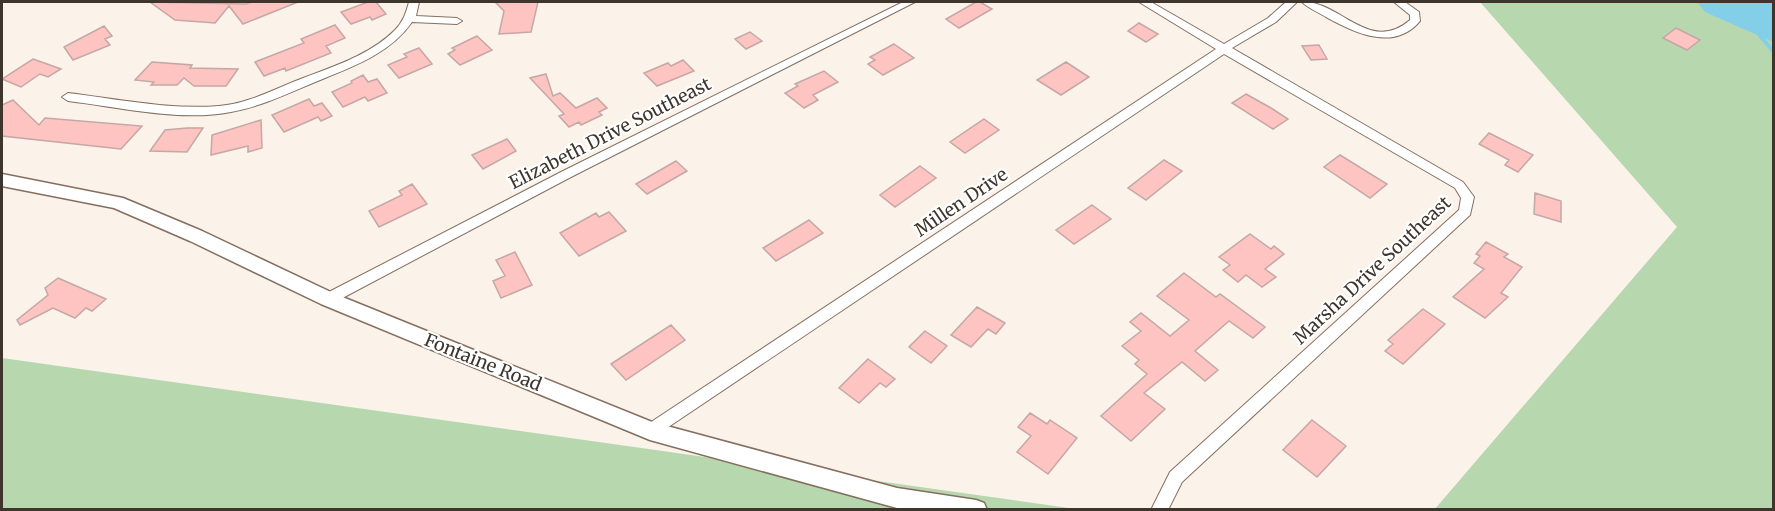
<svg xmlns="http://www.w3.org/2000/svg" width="1775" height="511" viewBox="0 0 1775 511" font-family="Merriweather,serif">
  <rect width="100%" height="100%" fill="#fbf2ea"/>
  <!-- green -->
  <path fill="#b7d8af" d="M1480,2H1773V509L1434,510L1677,227Z
    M2,358L1076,509L2,510Z"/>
  <!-- water -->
  <path fill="#84cfe8" d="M1697,2H1773V42L1705,12Z"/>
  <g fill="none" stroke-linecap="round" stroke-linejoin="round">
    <!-- stream -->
    <path stroke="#84cfe8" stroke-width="4" d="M1760,36L1774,52"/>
  </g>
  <!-- building -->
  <path fill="#fdc4c1" stroke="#c5a7a5" stroke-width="1.5" d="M150,2L246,4L252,2H298L243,24L229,6L215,23L175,20Z
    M368,2H376L386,14L372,20L370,17L351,24L341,12Z
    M495,2H538L531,32L499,34L504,11Z
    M976,2H980L992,9L959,28L946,19Z
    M1139,23L1158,34L1146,42L1128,31Z
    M335,25L345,38L326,46L331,53L286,71L285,68L264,76L255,62L304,43L301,39Z
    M104,26L112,36L105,39L110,45L73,60L64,47Z
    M1676,28L1700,40L1687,50L1663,38Z
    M750,32L762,41L746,49L735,39Z
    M477,36L492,50L460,65L448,54L455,50L452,48Z
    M894,44L914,58L883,75L868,64L875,60L870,57Z
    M1319,45L1327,59L1311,60L1302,46Z
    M419,48L432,64L399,78L388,65L407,57L404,54Z
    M33,59L61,69L48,77L40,74L21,87L2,79Z
    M683,60L694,71L657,86L644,73L668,63L671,66Z
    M152,62L192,65L190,68L238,69L226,86H194L184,78L177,85H151L154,82L135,80Z
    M1066,62L1089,77L1061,95L1037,80Z
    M824,71L838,82L813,95L818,100L804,108L785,93L798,86L795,84Z
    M546,74L553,96L560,93L576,108L597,98L607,108L599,112L602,115L581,125L579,122L569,127L559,116L564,114L530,78Z
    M363,75L368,82L377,79L387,93L368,101L365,97L343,107L332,92L352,83L351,81Z
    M1246,94L1271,108L1288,119L1273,129L1232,103Z
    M309,99L314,106L322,103L332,116L321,121L318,117L284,132L272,115Z
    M13,100L39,125L45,118L142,126L121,149L2,136V105Z
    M984,119L999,130L965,153L950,142Z
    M261,120L262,148L248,152V146L211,155L212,135Z
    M187,128H203L187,152L150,151L165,130Z
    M1489,133L1533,155L1518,172L1505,165L1509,160L1479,144Z
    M507,139L516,151L483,169L472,155Z
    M1340,155L1387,184L1370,198L1324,167Z
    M1164,160L1182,171L1146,200L1128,188Z
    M676,161L687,171L647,194L636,184Z
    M920,166L936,178L895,207L880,195Z
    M412,184L427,204L379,227L369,211L402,195L399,191Z
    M1535,193L1561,201V222L1534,214Z
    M1092,205L1111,219L1074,244L1056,230Z
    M609,212L626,231L579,256L560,233L596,213L599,217Z
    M809,220L823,233L776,261L763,248Z
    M1250,234L1271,249L1274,246L1284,254L1265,269L1276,277L1262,287L1246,275L1238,282L1223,270L1230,265L1219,257Z
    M1486,242L1508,254L1504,257L1522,267L1501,293L1508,297L1485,318L1453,297L1484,269L1474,263L1480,256L1476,254Z
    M515,252L532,285L501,298L493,281L505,276L496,260Z
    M1184,273L1216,297L1220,294L1265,327L1253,338L1229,321L1195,351L1218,370L1205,381L1182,362L1144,393L1165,409L1131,441L1101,416L1147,374L1135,364L1139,360L1122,346L1141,331L1130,322L1141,313L1170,336L1189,320L1157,296Z
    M58,278L106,299L92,311L86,308L75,318L53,308L20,325L17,320L48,295L45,288Z
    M977,307L1005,323L996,334L988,329L971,347L951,335Z
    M1423,309L1445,324L1403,364L1385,351L1393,344L1388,340Z
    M671,325L685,340L626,380L611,364Z
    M925,331L947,346L931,363L909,347Z
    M868,359L895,379L886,387L880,383L859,403L839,388Z
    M1030,413L1047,424L1050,420L1077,438L1048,474L1017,452L1031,436L1018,427Z
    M1312,420L1346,446L1317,477L1283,450Z"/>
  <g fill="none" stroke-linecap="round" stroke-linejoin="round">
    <defs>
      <path id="street" d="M409,2H419L416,16L457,18L462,21L457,24L412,22C392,51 358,65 325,78C295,90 264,106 231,112C181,122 119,107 68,101L62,97L68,93C118,99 169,110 219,106C245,104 269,92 293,82C328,68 368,57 395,30C403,22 406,13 409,2Z
        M903,2H915L571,177L333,303H323L321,299L323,295L563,171Z
        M1139,2H1151L1224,44L1268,18L1286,2H1297L1276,22L1232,48L1463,182L1474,197L1470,215L1182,482L1168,510H1151L1170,472L1459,210L1461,198L1455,188L1224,54L655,436L650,438L645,436L642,431L645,426L1216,49Z
        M1302,2C1340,0 1369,55 1410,20V15L1394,2H1405L1419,12L1420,21C1394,52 1355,33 1326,17C1318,12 1308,8 1302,2Z"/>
      <path id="secondary" d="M2,174L123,198L202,231L335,294L652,422L897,488L976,500L984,503L987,510L897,508L650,440L321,304L190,241L114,208L2,186Z"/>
    </defs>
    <!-- street casing -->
    <use href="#street" stroke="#846f5f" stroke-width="2"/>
    <!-- secondary casing -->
    <use href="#secondary" stroke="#846f5f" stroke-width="3"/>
    <!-- street -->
    <use href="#street" fill="#fff" fill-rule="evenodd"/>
    <!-- secondary -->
    <use href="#secondary" fill="#fff" fill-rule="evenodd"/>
  </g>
  <g text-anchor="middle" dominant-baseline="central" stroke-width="4.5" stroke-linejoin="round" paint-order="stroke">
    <!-- street labels -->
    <g font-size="18" fill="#3e352d" stroke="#fff">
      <text transform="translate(610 133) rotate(-27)">Elizabeth Drive Southeast</text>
      <text transform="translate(961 202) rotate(-34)">Millen Drive</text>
      <text transform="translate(1372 270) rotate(-43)">Marsha Drive Southeast</text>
      <text transform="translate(483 362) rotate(22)">Fontaine Road</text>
    </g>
  </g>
  <!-- border -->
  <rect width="1775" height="511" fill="none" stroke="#3e352d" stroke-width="6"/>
</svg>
